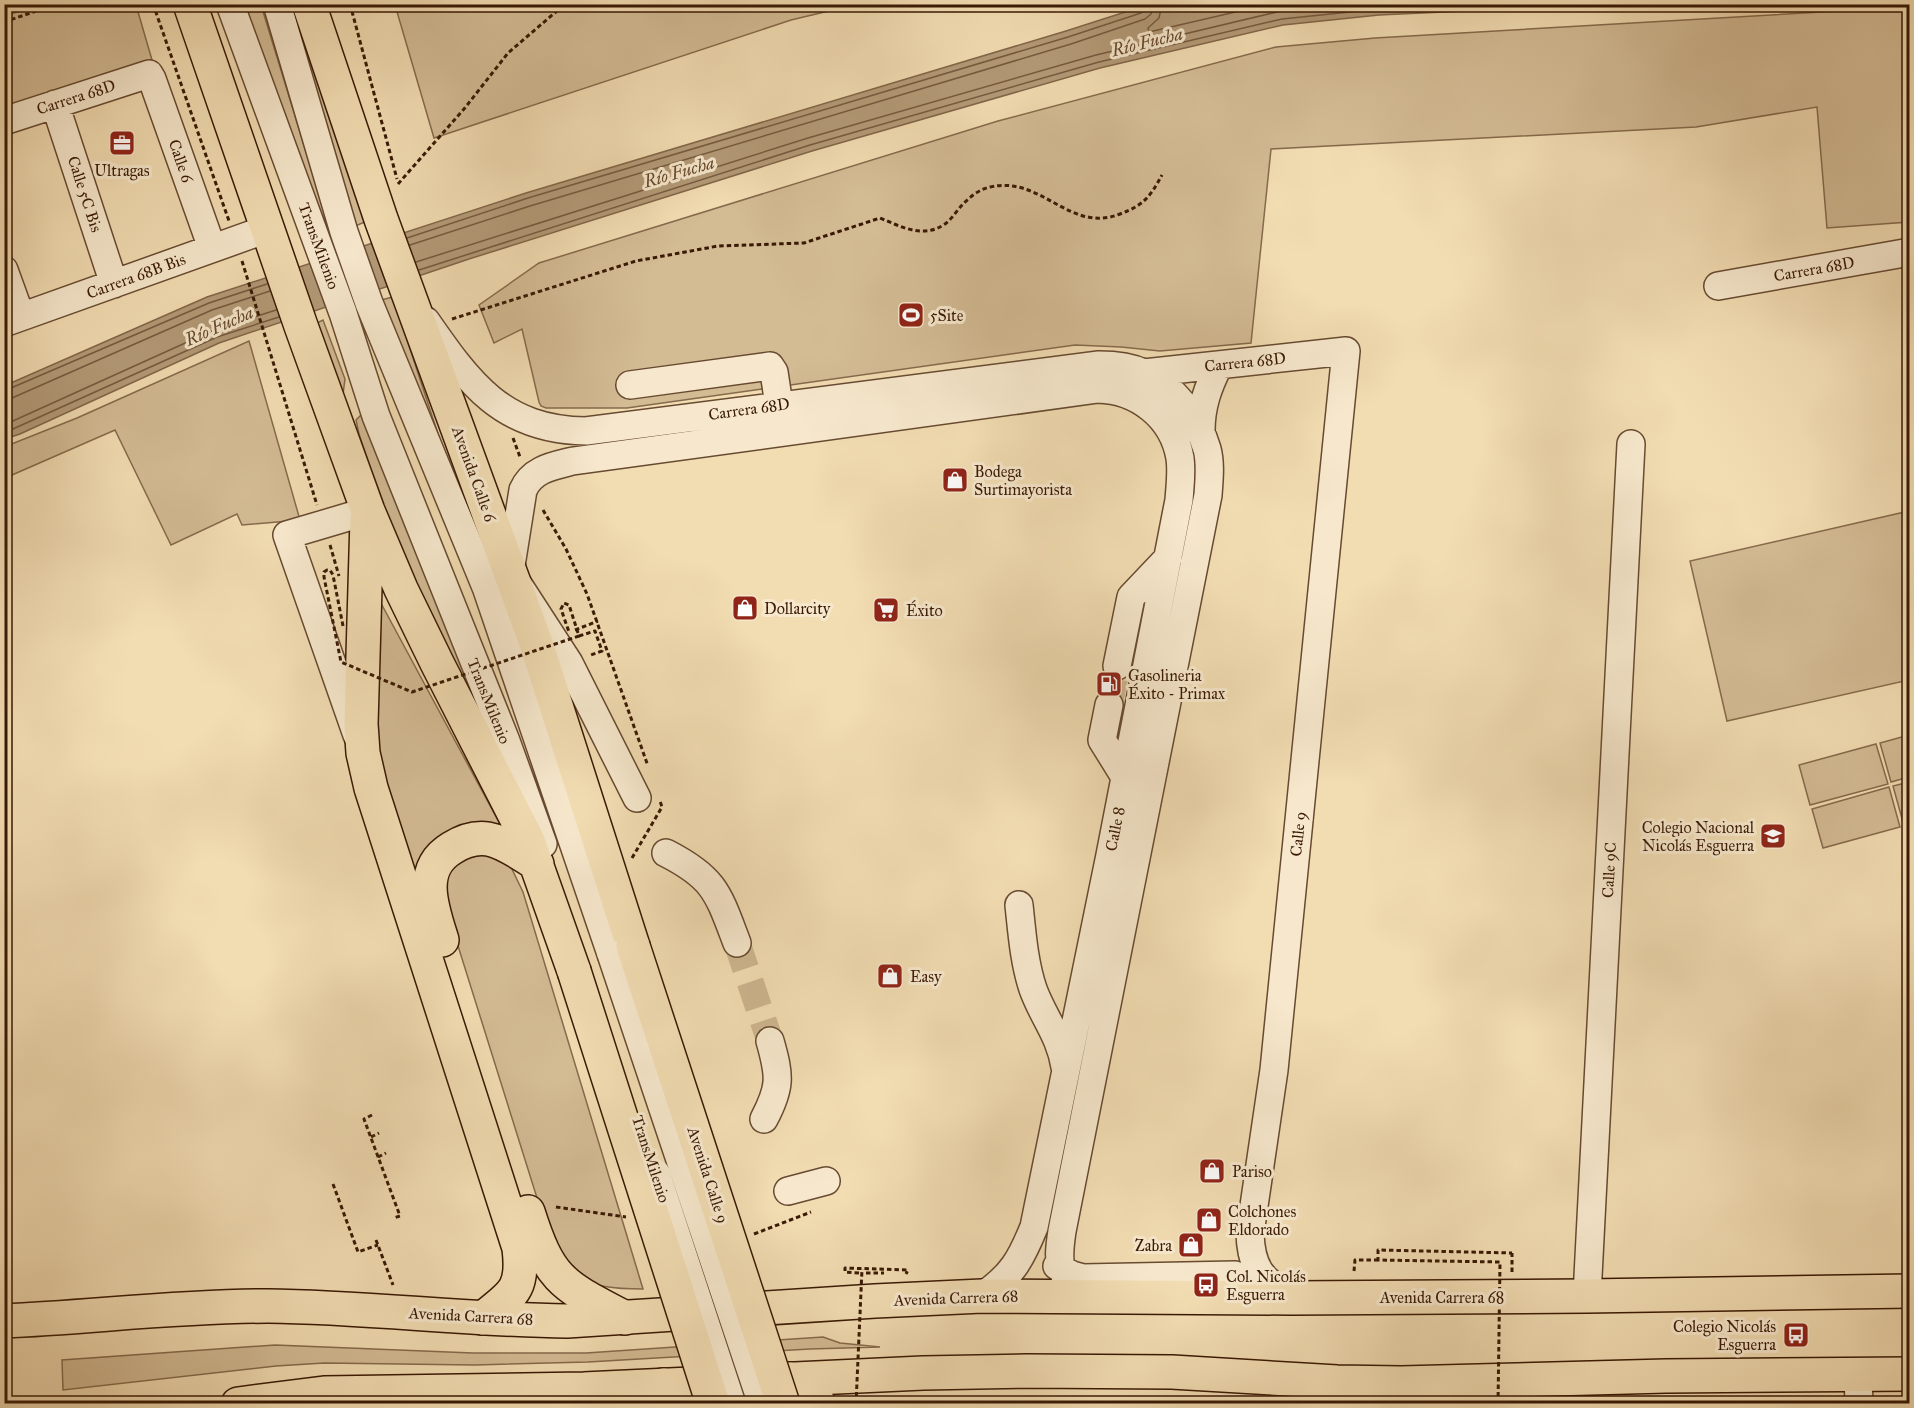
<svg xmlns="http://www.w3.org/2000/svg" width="1914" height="1408" viewBox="0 0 1914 1408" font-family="'IM FELL Great Primer',serif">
  <rect width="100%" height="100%" fill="#f2dcb2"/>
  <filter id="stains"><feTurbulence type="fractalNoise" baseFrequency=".00333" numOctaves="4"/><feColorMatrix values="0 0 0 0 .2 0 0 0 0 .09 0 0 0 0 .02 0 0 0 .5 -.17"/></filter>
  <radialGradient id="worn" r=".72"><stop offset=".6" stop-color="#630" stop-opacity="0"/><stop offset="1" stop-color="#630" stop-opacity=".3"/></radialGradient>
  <!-- green -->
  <path fill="#d3bb94" stroke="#866a4c" stroke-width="1.5" d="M40,5H136L152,60L5,108L4,16Z
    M240,5H261L331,233L326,236Z
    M395,5V4L854,5L791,20L434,138Z
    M1909,7V222L1827,228L1817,107L1696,127L1271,149L1251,343L1160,351L1121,347L1075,345L627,408H546L541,406L539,402L522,329L494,343L479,305L539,263L998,121L1276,47L1375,38Z
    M297,14L367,221L353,227L291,15Z
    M393,297L440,440L381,300Z
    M323,320L345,379L342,402L315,324Z
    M249,341L300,520L242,525L237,514L171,545L115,430L5,478L4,447L77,418Z
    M361,415L365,417L479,705L470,712L385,513L359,434L356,420Z
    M1909,511V680L1727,721L1690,561Z
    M376,594L501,826L415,889L376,754V710L379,666Z
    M1909,735V777L1891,782L1880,743Z
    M1876,744L1888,784L1810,805L1799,765Z
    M1909,782V824L1904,826L1893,786Z
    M1889,787L1900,827L1823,848L1812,809Z
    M480,849L509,863L523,892L643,1289C617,1289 592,1288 570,1272C563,1268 558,1256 553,1249L443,898L450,864Z
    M823,1337L840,1343L880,1347L810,1349L588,1362L475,1365L324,1363L276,1366L63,1390L62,1360L275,1345L473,1353H586Z"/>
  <!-- water -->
  <path fill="#b39a77" stroke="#826649" stroke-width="1.5" d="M1147,5H1598L1379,15L1283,25L1100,68L812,151L469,259L219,343L20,434L5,439L4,386L207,297L526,193L1066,31Z"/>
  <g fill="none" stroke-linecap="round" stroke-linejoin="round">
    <!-- shore -->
    <path stroke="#765a3e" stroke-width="1.5" d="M1162,4L1159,18L1148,28L1149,32L1270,4
      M407,238L528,198L1068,37L1141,13L1144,10L1145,4
      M410,245L530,206L1071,44L1145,19L1151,14L1153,4
      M416,262L808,138L1096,55L1281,11L1350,4
      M419,270L810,145L1099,62L1282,19L1379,9L1475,4
      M4,391L209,303L267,284
      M4,399L12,398L212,310L270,291
      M4,425L214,330L276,310
      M4,433L217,337L279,317"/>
    <!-- minor-tunnel -->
    <path stroke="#cdb58f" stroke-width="27" stroke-dasharray="27 14" stroke-linecap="butt" d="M1109,705L1117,666
      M737,943L770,1041"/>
    <defs>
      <path id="minor" d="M230,4L343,313L376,416L506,741L543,844
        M277,4L344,232L369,303L486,587L611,954
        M55,104L114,284
        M4,121L149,74L152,79L212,248
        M4,270L21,317
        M1718,286L1910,252
        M426,321C469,383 502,430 586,431L1099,365C1113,365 1131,367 1144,373C1174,387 1198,418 1207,449C1211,464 1209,480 1208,495L1062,1231C1057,1265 1058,1270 1081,1295
        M4,323L267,229
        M1137,377L1144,373L1346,351L1274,1070L1250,1233C1251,1269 1262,1280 1291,1298
        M630,385L770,366L774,372L779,405
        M1201,431C1201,406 1208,387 1219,365
        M1117,666L1131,597L1168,558
        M1109,705L1102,740L1125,777
        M357,735L287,535L368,511
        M637,798L569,663L510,572L523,490C532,469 553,466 573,461L1098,389C1138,390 1173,417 1180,458C1182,472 1180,486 1179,500L1110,855L1034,1227C1021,1259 1012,1276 982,1296
        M666,853C715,878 718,893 737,943
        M1019,905C1022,933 1024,962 1033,989C1043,1017 1060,1035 1065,1067
        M764,1119C781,1087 780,1076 770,1041
        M788,1191L826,1181
        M1057,1266L1072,1275L1083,1278L1235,1275L1244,1279L1247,1286L1245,1292L1235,1296
        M1587,1296L1631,444
        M1858,1375L1859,1404"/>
      <path id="major" d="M4,1321C92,1317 180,1306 268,1306C368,1307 467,1320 567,1321L875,1301L982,1296L1291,1298L1587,1296L1910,1291
        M238,1404L324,1393L584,1389L923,1373L1026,1371L1172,1372L1337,1382L1401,1383L1666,1376L1910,1374"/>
      <path id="highway" d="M190,4L301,326L368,511L401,589L437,663L528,841L574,971
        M309,4L381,219L536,643L633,946
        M367,519L361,724L363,753L371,788L519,1248C524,1290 513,1294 483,1318
        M442,940C432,908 417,869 452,848C463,841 475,837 488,839C505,842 522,855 537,864
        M528,1212C550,1282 563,1285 625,1318
        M790,1379L819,1404
        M524,1391L541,1404
        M640,1404L663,1385"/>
    </defs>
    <!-- minor casing -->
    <use href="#minor" stroke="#674a30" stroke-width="30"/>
    <!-- major casing -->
    <use href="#major" stroke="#391904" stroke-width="36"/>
    <!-- highway casing -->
    <use href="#highway" stroke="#391904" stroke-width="36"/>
    <!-- path -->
    <path stroke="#391904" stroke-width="3" stroke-dasharray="4.5 3" stroke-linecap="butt" d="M153,4L229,221
      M350,4L397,179
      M4,22L57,4
      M398,184L464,109L508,53L565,4
      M242,261L317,505
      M452,319L636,261L718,246L804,243L880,218C902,227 923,239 945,224C952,219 957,210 963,204C971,196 980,189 990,187C1042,175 1069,234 1120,214C1144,205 1150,197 1162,175
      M513,438L520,457
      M543,510L566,549L587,594L648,766
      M330,545L339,576
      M575,630L598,621
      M579,636L595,631L602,651L591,655
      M632,858L662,807L660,801
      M372,1115L364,1119L400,1216L394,1218
      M371,1137L379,1133
      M378,1157L386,1153
      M333,1184L358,1252L378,1245
      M556,1207L626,1217
      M754,1234L811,1212
      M376,1240L393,1285
      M1354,1271L1355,1260H1378
      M1512,1272V1253
      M859,1273L845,1272V1268L908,1270L906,1274
      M866,1273H884
      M923,1404L936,1400"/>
    <!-- minor -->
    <use href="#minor" stroke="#f7e8cd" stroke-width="27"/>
    <!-- major -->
    <use href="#major" stroke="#f2dcb2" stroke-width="33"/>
    <!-- highway -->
    <use href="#highway" stroke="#f2dcb2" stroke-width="33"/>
    <defs>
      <path id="minor-bridge" d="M611,954L762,1404
        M656,1173L732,1404"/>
      <path id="highway-bridge" d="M633,946L783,1404
        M574,971L713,1404"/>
    </defs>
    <!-- minor-bridge casing -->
    <use href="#minor-bridge" stroke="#674a30" stroke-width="30" stroke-linecap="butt"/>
    <!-- highway-bridge casing -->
    <use href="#highway-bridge" stroke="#391904" stroke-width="36" stroke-linecap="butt"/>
    <!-- path-bridge -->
    <path stroke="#391904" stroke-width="3" stroke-dasharray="4.5 3" stroke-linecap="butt" d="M343,626L333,575L330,570H327L324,572V577L341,662L412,692L579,636L569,605L564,603L561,609L569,632
      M856,1404L862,1269
      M1498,1404L1500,1262L1378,1260V1250L1512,1253"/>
    <!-- minor-bridge -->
    <use href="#minor-bridge" stroke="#f7e8cd" stroke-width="27"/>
    <!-- highway-bridge -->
    <use href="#highway-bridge" stroke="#f2dcb2" stroke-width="33"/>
  </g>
  <!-- icons -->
  <defs>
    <symbol id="office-square" viewBox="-11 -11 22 22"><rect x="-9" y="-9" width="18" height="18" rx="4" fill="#8f2418" stroke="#f7e8cd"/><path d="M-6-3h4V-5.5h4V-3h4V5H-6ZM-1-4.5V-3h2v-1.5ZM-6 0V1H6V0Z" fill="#fff"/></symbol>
    <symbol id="stadium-square" viewBox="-11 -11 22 22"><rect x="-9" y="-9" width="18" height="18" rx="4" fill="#8f2418" stroke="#f7e8cd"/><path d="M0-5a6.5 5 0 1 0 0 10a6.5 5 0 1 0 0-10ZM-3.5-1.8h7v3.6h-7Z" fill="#fff"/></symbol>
    <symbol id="shop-square" viewBox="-11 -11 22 22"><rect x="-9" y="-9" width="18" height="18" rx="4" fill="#8f2418" stroke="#f7e8cd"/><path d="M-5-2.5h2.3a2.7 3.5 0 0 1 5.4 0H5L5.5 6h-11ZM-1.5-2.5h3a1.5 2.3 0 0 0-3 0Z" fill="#fff"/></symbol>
    <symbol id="supermarket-square" viewBox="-11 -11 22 22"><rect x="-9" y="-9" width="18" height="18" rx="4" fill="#8f2418" stroke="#f7e8cd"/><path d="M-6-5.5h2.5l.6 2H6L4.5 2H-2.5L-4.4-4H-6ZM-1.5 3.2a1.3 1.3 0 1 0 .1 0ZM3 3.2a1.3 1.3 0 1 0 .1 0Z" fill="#fff"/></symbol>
    <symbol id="fuel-square" viewBox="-11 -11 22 22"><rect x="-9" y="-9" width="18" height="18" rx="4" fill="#8f2418" stroke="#f7e8cd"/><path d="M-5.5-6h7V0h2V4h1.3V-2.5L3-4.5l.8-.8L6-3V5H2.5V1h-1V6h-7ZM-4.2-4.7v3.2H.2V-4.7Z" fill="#fff"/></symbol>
    <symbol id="school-square" viewBox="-11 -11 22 22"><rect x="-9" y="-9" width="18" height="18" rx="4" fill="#8f2418" stroke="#f7e8cd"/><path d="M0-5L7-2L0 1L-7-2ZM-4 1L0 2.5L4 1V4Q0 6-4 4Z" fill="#fff"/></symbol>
    <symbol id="bus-square" viewBox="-11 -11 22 22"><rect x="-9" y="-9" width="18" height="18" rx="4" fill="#8f2418" stroke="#f7e8cd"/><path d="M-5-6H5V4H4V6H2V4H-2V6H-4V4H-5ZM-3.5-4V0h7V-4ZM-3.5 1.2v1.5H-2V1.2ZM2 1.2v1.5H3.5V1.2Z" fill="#fff"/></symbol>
  </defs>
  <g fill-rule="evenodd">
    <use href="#office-square" x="107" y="128" width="30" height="30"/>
    <use href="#stadium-square" x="896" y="300" width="30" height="30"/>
    <use href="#shop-square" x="940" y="465" width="30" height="30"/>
    <use href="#shop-square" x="730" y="593" width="30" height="30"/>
    <use href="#supermarket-square" x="871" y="595" width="30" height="30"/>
    <use href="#fuel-square" x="1094" y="669" width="30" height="30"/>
    <use href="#school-square" x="1758" y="821" width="30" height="30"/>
    <use href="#shop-square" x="875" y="961" width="30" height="30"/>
    <use href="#shop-square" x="1197" y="1156" width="30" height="30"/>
    <use href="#shop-square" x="1194" y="1205" width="30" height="30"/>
    <use href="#shop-square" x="1176" y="1230" width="30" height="30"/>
    <use href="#bus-square" x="1191" y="1270" width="30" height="30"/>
    <use href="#bus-square" x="1781" y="1320" width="30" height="30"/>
  </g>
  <g text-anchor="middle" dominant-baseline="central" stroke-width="6" stroke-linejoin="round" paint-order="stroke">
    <!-- street labels -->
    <g font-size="16" fill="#391904" stroke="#f7e8cd">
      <text transform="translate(76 97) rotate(-18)">Carrera 68D</text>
      <text transform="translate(181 161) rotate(71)">Calle 6</text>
      <text transform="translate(85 194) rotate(72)">Calle 5C Bis</text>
      <text transform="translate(319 246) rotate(70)">TransMilenio</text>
      <text transform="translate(1814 269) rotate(-10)">Carrera 68D</text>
      <text transform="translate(136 276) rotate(-20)">Carrera 68B Bis</text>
      <text transform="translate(1245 362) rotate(-6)">Carrera 68D</text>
      <text transform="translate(749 409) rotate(-8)">Carrera 68D</text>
      <text transform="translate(474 474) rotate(70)">Avenida Calle 6</text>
      <text transform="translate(489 701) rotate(68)">TransMilenio</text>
      <text transform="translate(1115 829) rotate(-79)">Calle 8</text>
      <text transform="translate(1298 834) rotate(-84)">Calle 9</text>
      <text transform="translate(1609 870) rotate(-87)">Calle 9C</text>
      <text transform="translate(651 1159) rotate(72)">TransMilenio</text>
      <text transform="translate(708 1175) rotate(72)">Avenida Calle 9</text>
      <text x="1442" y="1297">Avenida Carrera 68</text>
      <text transform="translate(956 1298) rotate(-2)">Avenida Carrera 68</text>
      <text transform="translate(471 1316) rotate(3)">Avenida Carrera 68</text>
    </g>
    <!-- poi labels -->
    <g font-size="16" fill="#391904" stroke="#f7e8cd" text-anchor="start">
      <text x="122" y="170" text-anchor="middle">Ultragas</text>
      <text x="930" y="315">5Site</text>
      <text x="974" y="471">Bodega<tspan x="974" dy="18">Surtimayorista</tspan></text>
      <text x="764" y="608">Dollarcity</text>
      <text x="906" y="610">Éxito</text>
      <text x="1128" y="675">Gasolineria<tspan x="1128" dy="18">Éxito - Primax</tspan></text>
      <text x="1754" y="827" text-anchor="end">Colegio Nacional<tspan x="1754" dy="18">Nicolás Esguerra</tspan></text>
      <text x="910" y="976">Easy</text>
      <text x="1232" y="1171">Pariso</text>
      <text x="1228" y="1211">Colchones<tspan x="1228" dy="18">Eldorado</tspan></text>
      <text x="1172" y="1245" text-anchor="end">Zabra</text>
      <text x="1226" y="1276">Col. Nicolás<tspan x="1226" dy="18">Esguerra</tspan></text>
      <text x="1776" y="1326" text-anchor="end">Colegio Nicolás<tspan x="1776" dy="18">Esguerra</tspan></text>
    </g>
    <!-- water labels -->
    <g font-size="18" font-style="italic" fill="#64462c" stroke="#f7e8cd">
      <text transform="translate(1147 42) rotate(-14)">Río Fucha</text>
      <text transform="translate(679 172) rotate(-16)">Río Fucha</text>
      <text transform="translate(219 326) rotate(-24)">Río Fucha</text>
    </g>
  </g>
  <!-- margin -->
  <rect width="1914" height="1408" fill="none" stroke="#f2dcb2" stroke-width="24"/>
  <rect x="6" y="6" width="1902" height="1396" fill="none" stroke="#391904" stroke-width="3"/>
  <rect x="12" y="12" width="1890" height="1384" fill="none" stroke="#391904" stroke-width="1.5"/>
  <rect width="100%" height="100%" filter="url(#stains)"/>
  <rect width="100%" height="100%" fill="url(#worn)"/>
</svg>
